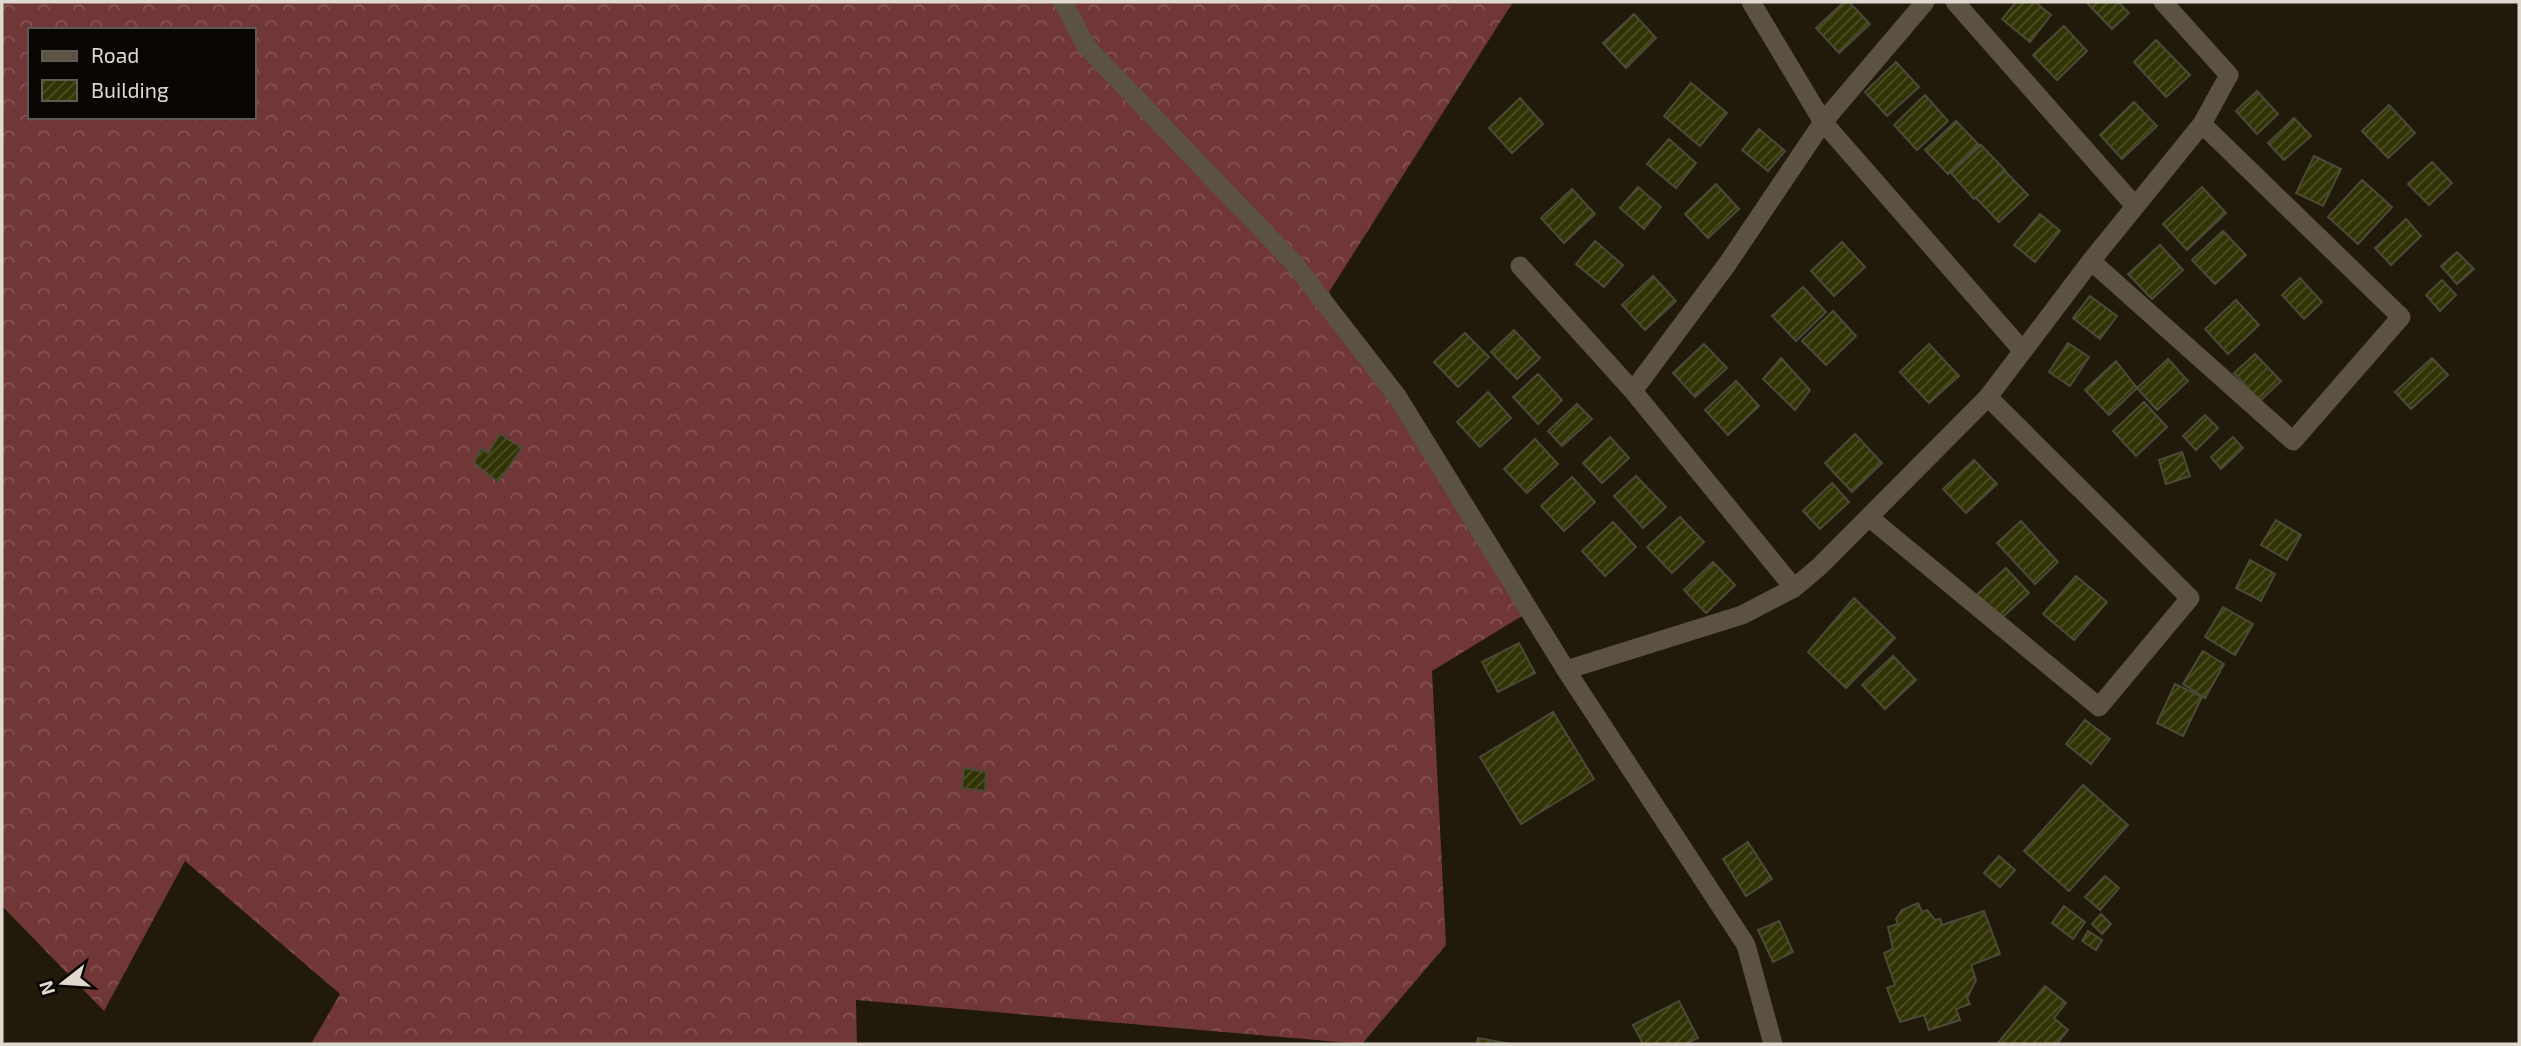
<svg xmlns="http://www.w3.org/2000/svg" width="2521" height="1046" viewBox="0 0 2521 1046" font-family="'Exo 2',sans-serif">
  <defs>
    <pattern id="forest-crowns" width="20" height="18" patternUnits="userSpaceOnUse" patternTransform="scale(1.75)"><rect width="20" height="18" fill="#703736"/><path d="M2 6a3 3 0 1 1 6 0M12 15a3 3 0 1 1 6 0" fill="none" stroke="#845352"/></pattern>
    <pattern id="building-hatch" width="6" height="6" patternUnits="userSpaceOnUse" patternTransform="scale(1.75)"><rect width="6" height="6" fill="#313304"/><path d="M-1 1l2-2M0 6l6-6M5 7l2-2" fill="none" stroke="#4e5028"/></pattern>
  </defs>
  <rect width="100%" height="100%" fill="#21190a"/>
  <!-- forest -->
  <path fill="url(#forest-crowns)" fill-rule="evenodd" d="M2,2H1513L1329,292L1522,616L1432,671L1446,945L1362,1044L856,1000L857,1044H311L340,994L185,861L104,1011L2,906ZM30,30H254V117H30Z"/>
  <!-- building -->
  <path fill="url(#building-hatch)" stroke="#494b39" stroke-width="2" d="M1844,2H1849L1870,24L1839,53L1816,28Z
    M2016,2H2035L2051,15L2030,42L2002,19Z
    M2086,2H2118L2129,13L2112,29Z
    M1634,14L1656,38L1626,68L1603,43Z
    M2064,26L2087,51L2057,80L2033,55Z
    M2156,40L2190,75L2166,97L2134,62Z
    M1896,62L1919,87L1887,116L1865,92Z
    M1691,83L1727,113L1700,146L1664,116Z
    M2257,91L2278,114L2257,134L2236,111Z
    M1925,95L1948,121L1917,150L1894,125Z
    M1520,98L1543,124L1512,153L1489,128Z
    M2134,102L2157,126L2122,159L2100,135Z
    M2389,105L2415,133L2388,158L2362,131Z
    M2294,118L2311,136L2284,160L2268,143Z
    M1956,121L1979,145L1948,174L1925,150Z
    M1759,129L1785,151L1768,171L1742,150Z
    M1669,139L1696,163L1676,188L1647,164Z
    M1981,145L2005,170L1974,199L1951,173Z
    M2314,156L2341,169L2323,206L2296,193Z
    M2432,162L2452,183L2429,205L2408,184Z
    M2005,171L2028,195L1999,222L1976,198Z
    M2362,180L2392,207L2358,244L2328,217Z
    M1716,184L1739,209L1708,238L1685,214Z
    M1638,187L1661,207L1644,229L1620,208Z
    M2202,187L2226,213L2187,250L2163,224Z
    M1572,189L1595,214L1564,243L1541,218Z
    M2040,214L2060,231L2035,262L2014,245Z
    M2406,219L2421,236L2391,265L2375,248Z
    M2223,231L2246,255L2215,284L2192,260Z
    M1595,241L1623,265L1604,287L1576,264Z
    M1842,242L1865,267L1834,296L1811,271Z
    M2160,245L2183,270L2152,299L2128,274Z
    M2457,252L2474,269L2457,284L2441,266Z
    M1653,276L1676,301L1645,330L1622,305Z
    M2300,278L2322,302L2304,319L2282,295Z
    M2442,280L2456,295L2440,311L2426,295Z
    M1803,287L1826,312L1796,341L1772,316Z
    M2090,296L2117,316L2100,339L2073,318Z
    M2236,300L2259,325L2228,354L2205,329Z
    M1833,311L1856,336L1826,365L1802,341Z
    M1514,330L1540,358L1517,379L1491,352Z
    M1465,333L1489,357L1458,387L1434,362Z
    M2068,343L2089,357L2070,386L2049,372Z
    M1704,344L1727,368L1695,397L1673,373Z
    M1929,344L1959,376L1929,403L1900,372Z
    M2255,354L2281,381L2260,401L2234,373Z
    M1781,358L1810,390L1795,410L1763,379Z
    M2432,358L2448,375L2411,409L2395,392Z
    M2168,359L2188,381L2157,410L2137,388Z
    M2116,361L2137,388L2109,415L2085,390Z
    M1538,374L1562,400L1538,424L1513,397Z
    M1736,381L1759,406L1728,435L1705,410Z
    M1488,392L1511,418L1480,447L1457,422Z
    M2144,402L2167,427L2136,456L2113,431Z
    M1577,404L1592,419L1562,446L1548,431Z
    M2205,415L2218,428L2196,450L2183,436Z
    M500,434L522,448L498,482L474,463L481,448L488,453Z
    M1855,434L1882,463L1852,492L1825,463Z
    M1610,437L1629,458L1602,483L1583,463Z
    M2233,437L2243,448L2221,469L2211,457Z
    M1535,439L1558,464L1527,493L1504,469Z
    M2182,452L2190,476L2166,484L2159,460Z
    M1974,460L1997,484L1966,513L1943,489Z
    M1636,476L1666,507L1643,528L1614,496Z
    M1572,477L1595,502L1564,531L1541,506Z
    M1832,483L1849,502L1820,529L1803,511Z
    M1680,517L1704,542L1672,573L1647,547Z
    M2276,520L2301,535L2287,560L2261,545Z
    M2021,521L2058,562L2035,584L1997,543Z
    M1613,522L1636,547L1605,576L1582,551Z
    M2250,560L2275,574L2261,601L2236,588Z
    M1713,562L1735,585L1706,613L1684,590Z
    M2006,568L2029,593L1997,622L1974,597Z
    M2076,576L2107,602L2074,640L2043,614Z
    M1854,598L1895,638L1846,688L1808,652Z
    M2223,607L2253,624L2235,655L2205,637Z
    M1519,643L1535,673L1498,692L1482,662Z
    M2203,651L2224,664L2205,698L2183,684Z
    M1893,656L1916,680L1885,709L1862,685Z
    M2175,684L2202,697L2183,736L2157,723Z
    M1553,712L1594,779L1521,824L1480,757Z
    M2085,720L2110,739L2091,764L2066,744Z
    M964,768L986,772L985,791L962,788Z
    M2083,785L2128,825L2069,891L2024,851Z
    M1748,842L1772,879L1746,896L1723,859Z
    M1999,856L2015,870L2000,887L1984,873Z
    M2105,876L2119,888L2100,910L2085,897Z
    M1918,903L1922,912L1927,910L1935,920L1940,919L1942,925L1984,911L2000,954L1971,965L1976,980L1967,998L1970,1004L1956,1009L1960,1020L1929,1030L1924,1015L1900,1022L1887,988L1895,985L1884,953L1893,949L1888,927L1898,924L1896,919L1902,910Z
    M2064,906L2085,922L2073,939L2052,923Z
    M2101,914L2111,924L2102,934L2092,924Z
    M1779,921L1793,952L1773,962L1758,930Z
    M2088,931L2102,940L2096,950L2082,941Z
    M2045,986L2066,1003L2054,1018L2068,1030L2057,1044H1997Z
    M1679,1001L1698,1038L1685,1044H1643L1633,1025Z
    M1478,1038L1511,1044H1477Z"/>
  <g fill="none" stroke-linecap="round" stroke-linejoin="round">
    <!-- minor -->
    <path stroke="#5c5242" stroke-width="19" d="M1063,2L1086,46L1292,261L1397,396L1566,670L1746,945L1773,1044
      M1751,2L1823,122L2022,350
      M1955,2L2135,206
      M2091,261L2293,441L2401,317L2202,124
      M1520,266L1633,391L1794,588
      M1633,391L1728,263L1823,122L1925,2
      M1870,518L2099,707L2190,598L1988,397
      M1566,670L1742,615L1794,588L1820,566L1988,397L2091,261L2202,124L2229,75L2163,2"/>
  </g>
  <!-- border -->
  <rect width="2521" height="1046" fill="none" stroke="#dfd9d0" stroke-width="7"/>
  <!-- legend -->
  <rect x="28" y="28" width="228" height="91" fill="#080502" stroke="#5e5a54" stroke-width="2"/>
  <rect x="42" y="51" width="35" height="10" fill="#5c5242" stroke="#5e5a54" stroke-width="2"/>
  <text x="91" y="63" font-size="21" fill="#dfd9d0">Road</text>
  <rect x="42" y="80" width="35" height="21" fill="url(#building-hatch)" stroke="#5e5a54" stroke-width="2"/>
  <text x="91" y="98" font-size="21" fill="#dfd9d0">Building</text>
  <!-- north arrow -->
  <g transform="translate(63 983) rotate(253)" stroke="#080502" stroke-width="5" paint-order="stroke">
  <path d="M0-5L12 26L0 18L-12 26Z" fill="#dfd9d0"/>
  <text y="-10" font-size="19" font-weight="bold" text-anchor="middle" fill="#dfd9d0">N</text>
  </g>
</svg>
